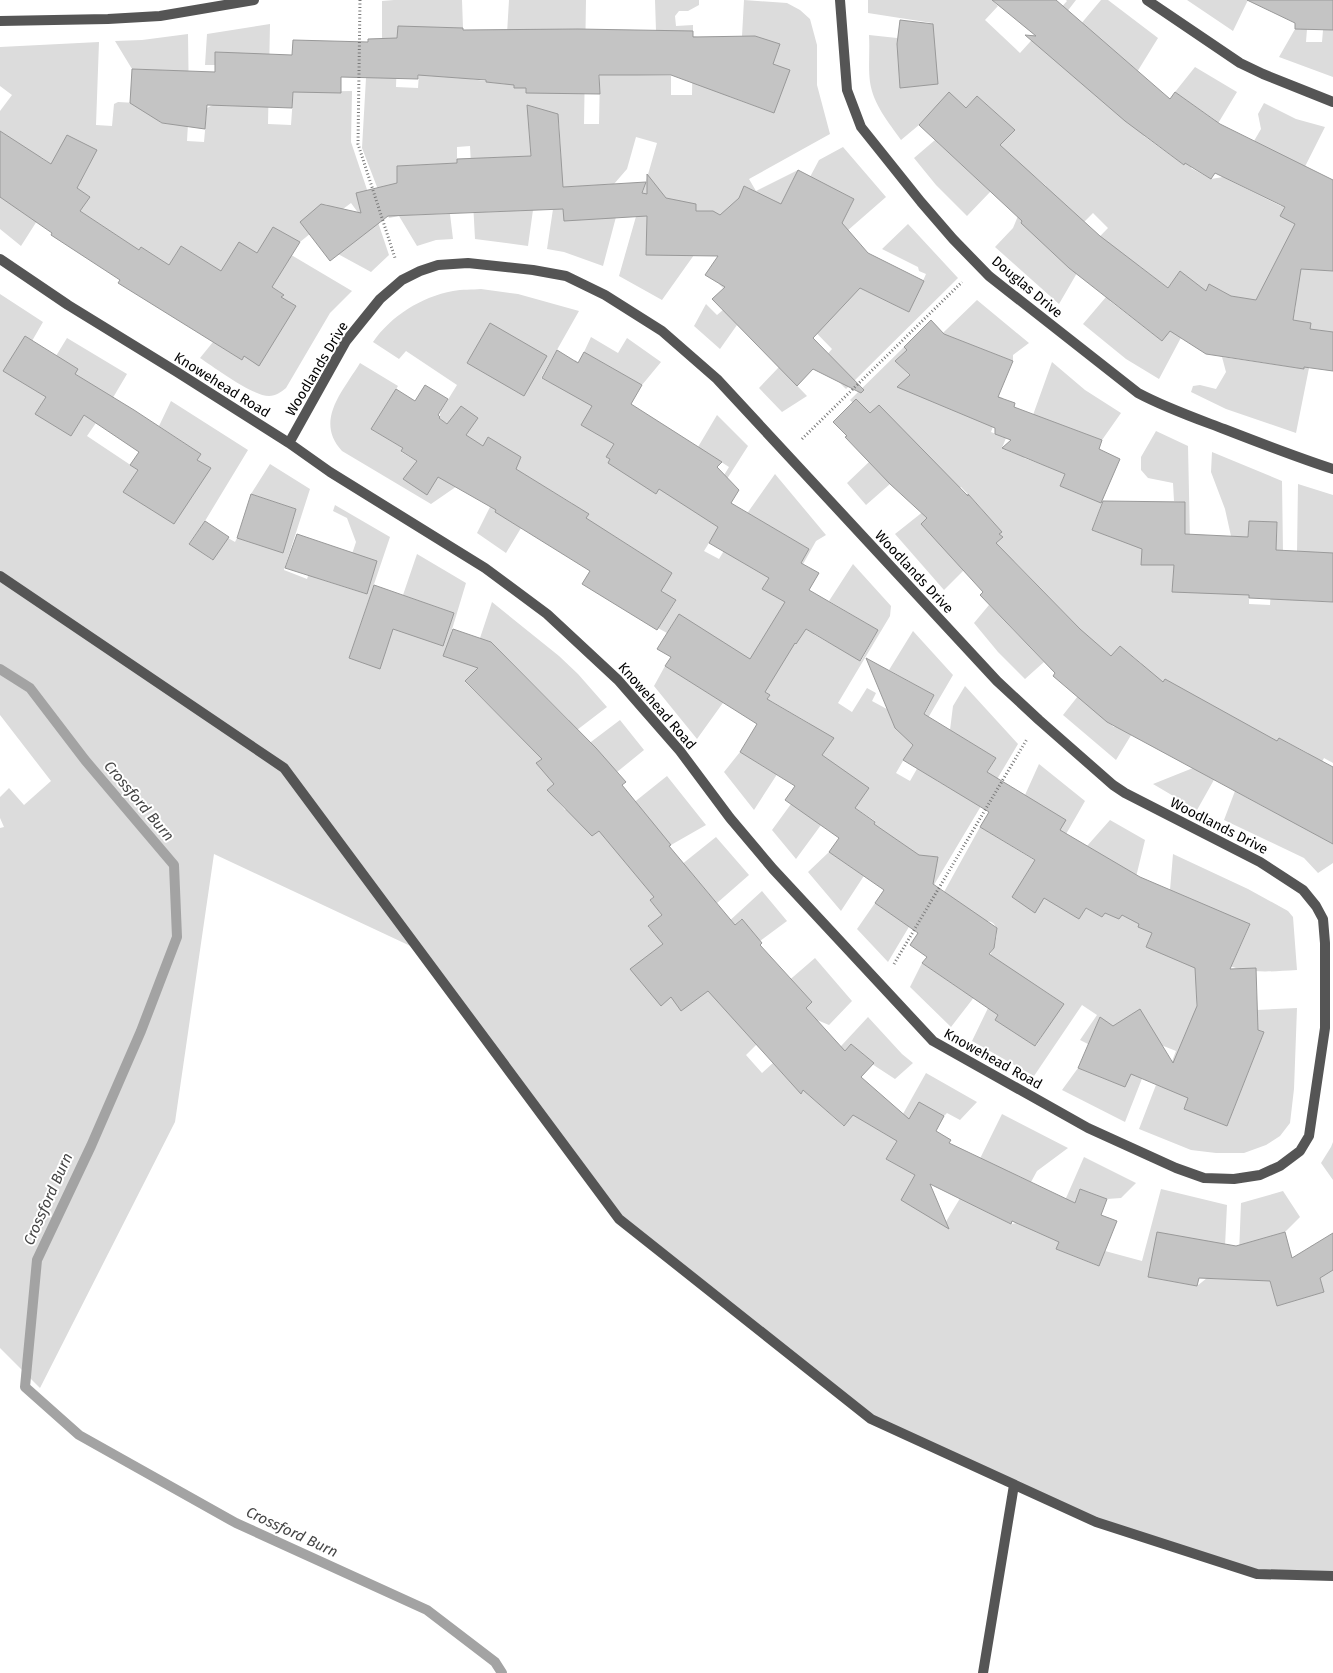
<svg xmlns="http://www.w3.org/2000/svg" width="1333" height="1673" viewBox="0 0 1333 1673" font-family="'Fira Sans',sans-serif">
  <rect width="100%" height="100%" fill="#fff"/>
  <!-- green -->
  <path fill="#dcdcdc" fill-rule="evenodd" d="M394,0H462L463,28L398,27L396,87L418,88L419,73L473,49L471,79L504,84L509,0H586L584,124H599L600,74L671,76V95H692L693,36L698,37V73L743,62L730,97L774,113L773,64L780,45L753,36H742L744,0L787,3L800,10L810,19L817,45V85L830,134L749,179L756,191L798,170L786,195L838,230L854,199L810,177L819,160L843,147L886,197L831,245L877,258L862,289L909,312L926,274L919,271L918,267L882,249L908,224L958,278L846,389L830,373L823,359L832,349L795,311L754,259L723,288L719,284L737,258L647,211L646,255H694L662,300L619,276L657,143L636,137L627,169L614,184L562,187L616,217L603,266L564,252L547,249L561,156L559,122L529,125L531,160L520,157L479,158L481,212L533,210L528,246L475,239L470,146L457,147V163L397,166L399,215L450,214L453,239L436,240L417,246L399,216L389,218L362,148L366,78L382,39V1ZM514,30L529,88H514Z
    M655,0H699V5L688,11H679L675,16L676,26L693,25V31H656Z
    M868,0H992L998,6L985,20L1020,53L1067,1L1066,0H1076L1066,13L1080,25L1101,0H1108L1158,38L1134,77L1144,136L1184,165L1215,120L1175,92L1195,67L1237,92L1191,168L1211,179L1223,177L1281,206L1302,165L1254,141L1261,129L1258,114L1264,103L1296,119L1325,127L1280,216L1333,230V332L1315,330L1309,368L1296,433L1226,409L1191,392L1193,386L1200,385L1216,389L1226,372L1222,357L1209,352L1224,292L1209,285L1159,379L1126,359L1083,324L1106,297L1131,263L1077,273L1059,304L995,247L1013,228L1018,216L1046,186L1032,174L1015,166L967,216L936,185L914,158L935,140L988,189L1013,161L988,137L1004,120L977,96L962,113L963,105L949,93L919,125L901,140C889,123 873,104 870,82C868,67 870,51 869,35L897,38L900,87L930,42L932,23L868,13ZM1085,26L1137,70L1106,105ZM1093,213L1108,228L1069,268L1081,225ZM1137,264L1168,288L1180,272L1202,288L1162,341L1110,301ZM1232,296L1248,299L1246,315L1280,302L1296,304L1293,320L1311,323L1304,369L1222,357Z
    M1187,0H1248L1233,31Z
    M270,24L268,124L291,125L293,96L291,92L352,91L351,142L389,255L371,272L338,254L370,229L351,203L335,215L328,205L323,204L304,220L311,233L300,242L273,227L266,240L352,291L330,313L286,388C281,392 276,396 269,396C253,396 215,368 200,358L213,342L242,360L280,292L254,276L208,291L202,259L181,246L169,265L141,247L139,250L80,211L89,196L63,180L21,246L0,229V197L56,167L41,157L31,170L24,147L0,131V111L12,95L0,86V47L99,42L96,125L112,126L114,104L118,102L155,104C155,117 157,128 173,122L183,71L132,69L115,41L142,40L188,34L189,107L187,141L204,142L207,108L213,105L261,106L215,52V65H205L207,34Z
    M1295,29H1307L1306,42H1322L1323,30H1333V77L1279,57Z
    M481,289L518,294L579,311L541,378L559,387L575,360L578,362L563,388L593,405L582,425L610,442L620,423L625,426L606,457C624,467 638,482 656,494L665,480L705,506L729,467L698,447L717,415L748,446L709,507L725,517L704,551L719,559L741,522L775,474L826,535L816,541L789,589L784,636L796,644L808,625L815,635L861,661L878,630L829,601L853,564L891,606L890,616L838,703L852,712L867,688L876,693L872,701L896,714L893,723L898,731C918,736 927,709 934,695L889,670L913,631L953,675L896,773L910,781L926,753L937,781L951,789L959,777L978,788L996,758L950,730L953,706L965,686L1018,744L888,962L857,929L875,903L904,923L936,870L935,860L931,856H926L889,872L906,846L894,838L873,862L841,911L808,872L829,852L861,874L868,831L875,821L855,808L832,810L796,859L772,830L791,804L818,753L809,723L771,701L759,722L754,718L770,695L754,684L725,700L697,739L654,686L665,666L719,700L675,620L667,633L658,628L676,601L630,569L641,553L608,532L595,551L572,503L520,472L521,528L506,553L477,533L490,507L505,481L460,484L431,504L342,451C314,421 343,391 360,363L398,386L371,429L403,448L401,452L425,466L449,425L439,418L441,411L457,385L406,351L399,359L373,342C391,316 421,297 453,291C462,289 472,290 481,289ZM490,323L523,395L467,363ZM753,516L809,549L787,588L783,586L776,597L762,589L769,578Z
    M0,294L43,322L32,341L25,337L4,371L46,397L36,413L71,436L100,390L75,374L56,356L67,338L127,374L111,401L87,436L138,470L124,492L211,468L197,460L201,454L159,426L171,401L248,450L205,521L189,543L212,560L228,538L235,542L237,538L282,552L296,509L251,494L270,464L310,489L284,570L307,579L320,543L326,545L316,578L366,594L352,554L356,542L347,518L333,511L335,505L390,537L349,658L380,668L392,628L443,645L454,613L403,595L417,554L466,583L444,656L471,665L492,602L559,656L578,674L607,707L560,743L537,763L561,778L548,790L565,810L577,800L579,822L592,836L667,776L706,825L671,845L605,838L636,875L681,865L716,837L749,875L717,903L687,868L650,900L662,915L648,927L666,947L726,924L762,891L787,921L760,941L741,919L691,963L743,1020L815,958L852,1001L829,1025L817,1020L806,1008L812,1002L757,1044L746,1055L762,1073L773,1063L801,1093L829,1059L868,1017L902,1054L913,1063L895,1079L872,1064L874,1063L851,1044L808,1094L843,1126L872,1094L876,1098L863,1121L890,1137L926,1073L977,1102L960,1120L947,1113L944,1116L919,1102L886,1159L915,1175L901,1200L944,1225L962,1195L1002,1114L1068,1148L1037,1171L1031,1182L988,1162L968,1202L1011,1224L1017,1223L1049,1237L1084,1157L1136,1183L1121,1198L1107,1199L1080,1189L1056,1249L1098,1266L1105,1251L1142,1261L1161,1189L1227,1205L1225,1246L1148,1277L1197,1286L1207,1278L1238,1279L1241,1203L1283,1191L1300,1217L1285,1232L1258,1240L1277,1306L1324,1292L1311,1246L1313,1245L1329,1272L1333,1270V1576L1257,1574L1096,1522L871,1419L619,1219L419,950L214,854L175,1122L40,1388L0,1348V828L4,827L0,818V797L9,788L24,805L51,781L0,715ZM498,649L569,720L536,752L465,682Z
    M977,300L1029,343L1013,355V361L949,336L935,370L947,374L935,403L953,410L965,383L1003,398L991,432L1006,438L1002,448L1016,454L1033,415L1052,362L1085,390L1121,413L1102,440L1040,417L1024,458L1065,473L1060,486L1081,495L1091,485L1106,491L1092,530L1118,540L1128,514L1142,513V565H1163L1164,552H1184L1185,502L1174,501L1173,483L1148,478L1141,470V457L1156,431L1188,446L1190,540L1249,595V604L1270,605L1271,588L1274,587L1277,522L1249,521L1248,537L1231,536L1225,509L1211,472L1212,452L1282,481L1283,552L1295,585L1305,601L1333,602V763L1324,758L1290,820L1333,844V863L1318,873L1304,858L1224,820L1235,791L1279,815L1304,769L1308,753L1279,738L1271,751L1215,778L1197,810L1153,784L1193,768L1133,732L1116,760L1063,715L1078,696L1114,727L1149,686L1141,663L1120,646L1111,656L1091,639L1077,652L1074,623L1015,562L991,548L1002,537L994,528L981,508L961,487L921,524L964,570L944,590L895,534L929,507L867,417L850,400L904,347L907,350L895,361L910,376L916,359Z
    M706,304L717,315L723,310L737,325L720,349L694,326Z
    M591,337L618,353L627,338L661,362L642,385L584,352Z
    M779,367L807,396L782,412L759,388Z
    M869,462L890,484L866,505L847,483Z
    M1298,484L1333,495V553H1297Z
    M989,605L1044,662L1025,679L998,652L974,623Z
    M620,720L644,750L617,772L571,757Z
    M790,741L796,745L754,810L724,772L740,752L772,772Z
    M1039,764L1085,801L1054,855L1066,911L1079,919L1086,908L1102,917L1129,871L1087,846L1110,820L1145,840L1136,877L1152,933L1146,947L1170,939L1232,965L1250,925L1170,890L1173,854L1248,889L1288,911L1293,917L1297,970C1263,972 1247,974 1216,961L1196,995L1197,1013L1297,1008L1294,1089L1290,1123L1280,1136L1266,1145L1244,1153H1216L1191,1150L1139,1129L1156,1085L1162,1087L1176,1051L1156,1043L1125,1122L1062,1090L1078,1068L1125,1087C1131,1072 1159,1022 1139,1012L1123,1030L1099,1020L1088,1044L1080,1040L1097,1015L1082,1005L1034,1076L972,1041L989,1006L1000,1013L995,1020L1036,1046L1063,1003L1023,977L1008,980L975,996L951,1027L910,987L922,963L964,992C973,979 987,963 993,949C997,939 1001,921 986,921L944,892L980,827L1039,863L1025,795ZM1221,1015L1264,1032L1227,1126L1184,1108Z
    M1333,1142V1180L1321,1163L1331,1147Z"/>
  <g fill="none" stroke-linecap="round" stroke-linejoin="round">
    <!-- stream -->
    <path stroke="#a3a3a3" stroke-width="10" d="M0,669L30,688L85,760L174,865L177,937L141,1031L91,1146L37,1260L25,1387L79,1435L236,1523L427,1610L495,1662L502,1673"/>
  </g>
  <!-- building -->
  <path fill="#c4c4c4" stroke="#999" d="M992,0H1056L1170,99L1175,92L1220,124L1333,180V271L1301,269L1293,320L1311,323L1310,329L1333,332V371L1304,367V369L1206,354L1170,331L1162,341L1069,268L1021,223L1022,221L919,125L949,92L966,108L977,96L1015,130L1000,145L1100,236L1168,288L1180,271L1206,291L1209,284L1231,296L1256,300L1295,224L1280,216L1285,207L1215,173L1211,179L1185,163L1184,165L1125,121L1025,35L1036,36Z
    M1247,0H1333V30L1295,29V23Z
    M900,20L933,24L938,84L900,88L897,44Z
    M398,26L463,28V30L578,29L693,31V37L755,36L780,44L773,64L790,70L774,113L671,75H599L600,94L526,93V88H514V85L486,82V80L418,75V79L341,77V93L293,92L292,108L207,105L205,129L162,123L130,103L132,69L215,72V52L292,55L293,40L368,42V39L397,38Z
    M527,105L558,114L563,187L646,182L642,193L647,194V174L666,198L696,204V211H713L720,215L739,198L744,186L781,204L798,170L854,199L842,223L868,253L924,281L909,312L860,288L813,338L864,390L861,393L813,369L797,386L712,299L725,287L705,275L718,256L646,255L647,216L564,221L563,209L388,216L330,261L300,222L321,204L361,213L356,193L397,183V166L457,163V159L531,156Z
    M0,131L51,164L67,135L97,150L77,188L90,197L80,211L139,250L141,247L169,265L181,246L221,271L239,242L257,253L273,227L300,242L272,287L284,295L281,297L296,306L259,366L244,356L242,360L118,283L120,280L51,235L52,233L0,197Z
    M931,320L944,334L1013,361L998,397L1015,403L1014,407L1102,440L1099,449L1120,459L1101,503L1060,486L1065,474L1002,448L1011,440L995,434V428L897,387L910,375L895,361L907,350L904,347Z
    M490,323L547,356L524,396L467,363Z
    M25,336L78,369L75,374L134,410L201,454L197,460L211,468L174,524L123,492L138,470L130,465L139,452L84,415L71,436L35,414L46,397L3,371Z
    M557,350L578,363L584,352L642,385L631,404L722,462L717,467L739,490L731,503L809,549L801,563L819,573L809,590L878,630L860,661L806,629L796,644L795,643L765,692L770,695L767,699L834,738L822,755L869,788L855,808L875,822L874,824L919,855L938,857L933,884L997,928L994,948L989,954L1064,1004L1035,1046L995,1020L998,1015L922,963L927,957L910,945L918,933L875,903L884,890L829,852L839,838L785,800L795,786L740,752L757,724L665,666L671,657L657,649L679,614L750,659L785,602L762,589L769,578L709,543L718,527L659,489L656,494L608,463L610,459L606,457L614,444L581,425L592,406L542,378Z
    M425,385L448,399L438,415L440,417L439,418L447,424L461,406L478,418L466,435L483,446L488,437L521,457L516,469L589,514L586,518L672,573L661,591L676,600L657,630L582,584L590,571L495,512L496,510L438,477L427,495L403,479L417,461L401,451L403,448L371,429L396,389L415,401Z
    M856,399L870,413L879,405L968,496V494L1002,532L999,534L1003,537L996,543L1080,629L1111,656L1120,646L1163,682L1165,679L1277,741L1279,738L1333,767V844L1107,722L1053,676L1055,673L980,595L983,592L921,524L927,518L890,484L845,437L847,436L833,422Z
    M251,494L296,509L283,553L237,538Z
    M1103,501L1185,502V534L1248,537L1249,521L1277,522L1276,550L1333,553V602L1249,598V595L1172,592L1174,565H1141L1142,549L1092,530Z
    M205,521L229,537L213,560L189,544Z
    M297,534L377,561L367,594L285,568Z
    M374,585L454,613L443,646L393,629L380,669L349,658Z
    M453,629L491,642L596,748L626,782L622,785L671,845L669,846L735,925L742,919L762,943L760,945L812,1002L806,1008L845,1051L851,1044L874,1063L861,1077L909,1119L919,1102L944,1116L936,1131L951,1140L949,1143L1075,1203L1080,1189L1107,1199L1101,1215L1117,1221L1099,1266L1056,1249L1059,1242L1012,1221L1011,1224L930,1184L949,1229L901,1200L915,1175L886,1159L897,1141L853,1115L844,1126L803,1090L801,1094L708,991L681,1011L671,997L661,1006L630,969L663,944L648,926L662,915L650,900L654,897L599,831L592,836L547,790L554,784L536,763L542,759L465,681L478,668L443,656Z
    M866,658L934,695L924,714L996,758L987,772L1066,820L1060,830L1140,877L1250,924L1230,969L1256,968L1258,1030L1264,1032L1227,1126L1184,1109L1188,1098L1131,1074L1125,1087L1078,1068L1100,1017L1113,1026L1140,1009L1173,1063L1197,1006L1195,968L1146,947L1152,933L1138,927L1139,924L1122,915L1119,919L1105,913L1102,917L1086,908L1079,919L1044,898L1035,913L1012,897L1035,860L980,827L989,812L903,760L913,745L895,728Z
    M1157,1232L1236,1246L1285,1232L1292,1258L1333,1233V1270L1320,1278L1324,1292L1277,1306L1270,1281L1199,1278L1197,1286L1148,1277Z"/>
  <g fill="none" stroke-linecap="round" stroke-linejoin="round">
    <!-- path -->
    <path stroke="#777" stroke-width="3" stroke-dasharray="1 2.5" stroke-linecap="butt" d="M360,0L358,144L395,258
      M802,439L962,282
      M894,964L1027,739"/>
    <!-- service -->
    <path stroke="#555" stroke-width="10" d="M0,576L284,768L619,1219L871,1419L1096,1522L1257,1574L1333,1576
      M983,1673L1014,1485"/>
    <!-- minor -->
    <path stroke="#555" stroke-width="10" d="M840,0L847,90L861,127L921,202L953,239L989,276L1138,393C1166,408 1195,418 1224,429C1260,443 1296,457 1333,469
      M1147,0L1240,63L1263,74L1333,102
      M0,21L108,19L160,16L254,0
      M0,259L68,305L177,372L289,443L330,472L485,568L547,614L618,680L680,751L730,818L773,869L933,1041L1088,1128L1176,1168L1204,1178L1234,1179L1260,1175L1280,1166L1300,1151L1309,1136L1325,1028V943L1323,919L1316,906L1303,890L1260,862L1125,793L1113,785L1039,720L997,681L717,379L662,331L605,295L566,276L533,270L468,263L438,265L420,271L402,280L380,299L346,341L289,443"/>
  </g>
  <g text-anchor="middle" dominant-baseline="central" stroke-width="4" stroke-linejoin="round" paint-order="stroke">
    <!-- street labels -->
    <g font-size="14" fill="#000" stroke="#fff">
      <text transform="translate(1027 287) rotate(40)">Douglas Drive</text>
      <text transform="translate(317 369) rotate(-59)">Woodlands Drive</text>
      <text transform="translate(222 385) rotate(32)">Knowehead Road</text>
      <text transform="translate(914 572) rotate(47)">Woodlands Drive</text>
      <text transform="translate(657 706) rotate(49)">Knowehead Road</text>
      <text transform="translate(1219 826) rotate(27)">Woodlands Drive</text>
      <text transform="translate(993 1059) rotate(29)">Knowehead Road</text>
    </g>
    <!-- water labels -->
    <g font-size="15" font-style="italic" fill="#444" stroke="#fff">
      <text transform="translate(139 801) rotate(50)">Crossford Burn</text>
      <text transform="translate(48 1199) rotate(-66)">Crossford Burn</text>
      <text transform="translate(292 1532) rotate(25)">Crossford Burn</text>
    </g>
  </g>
</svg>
